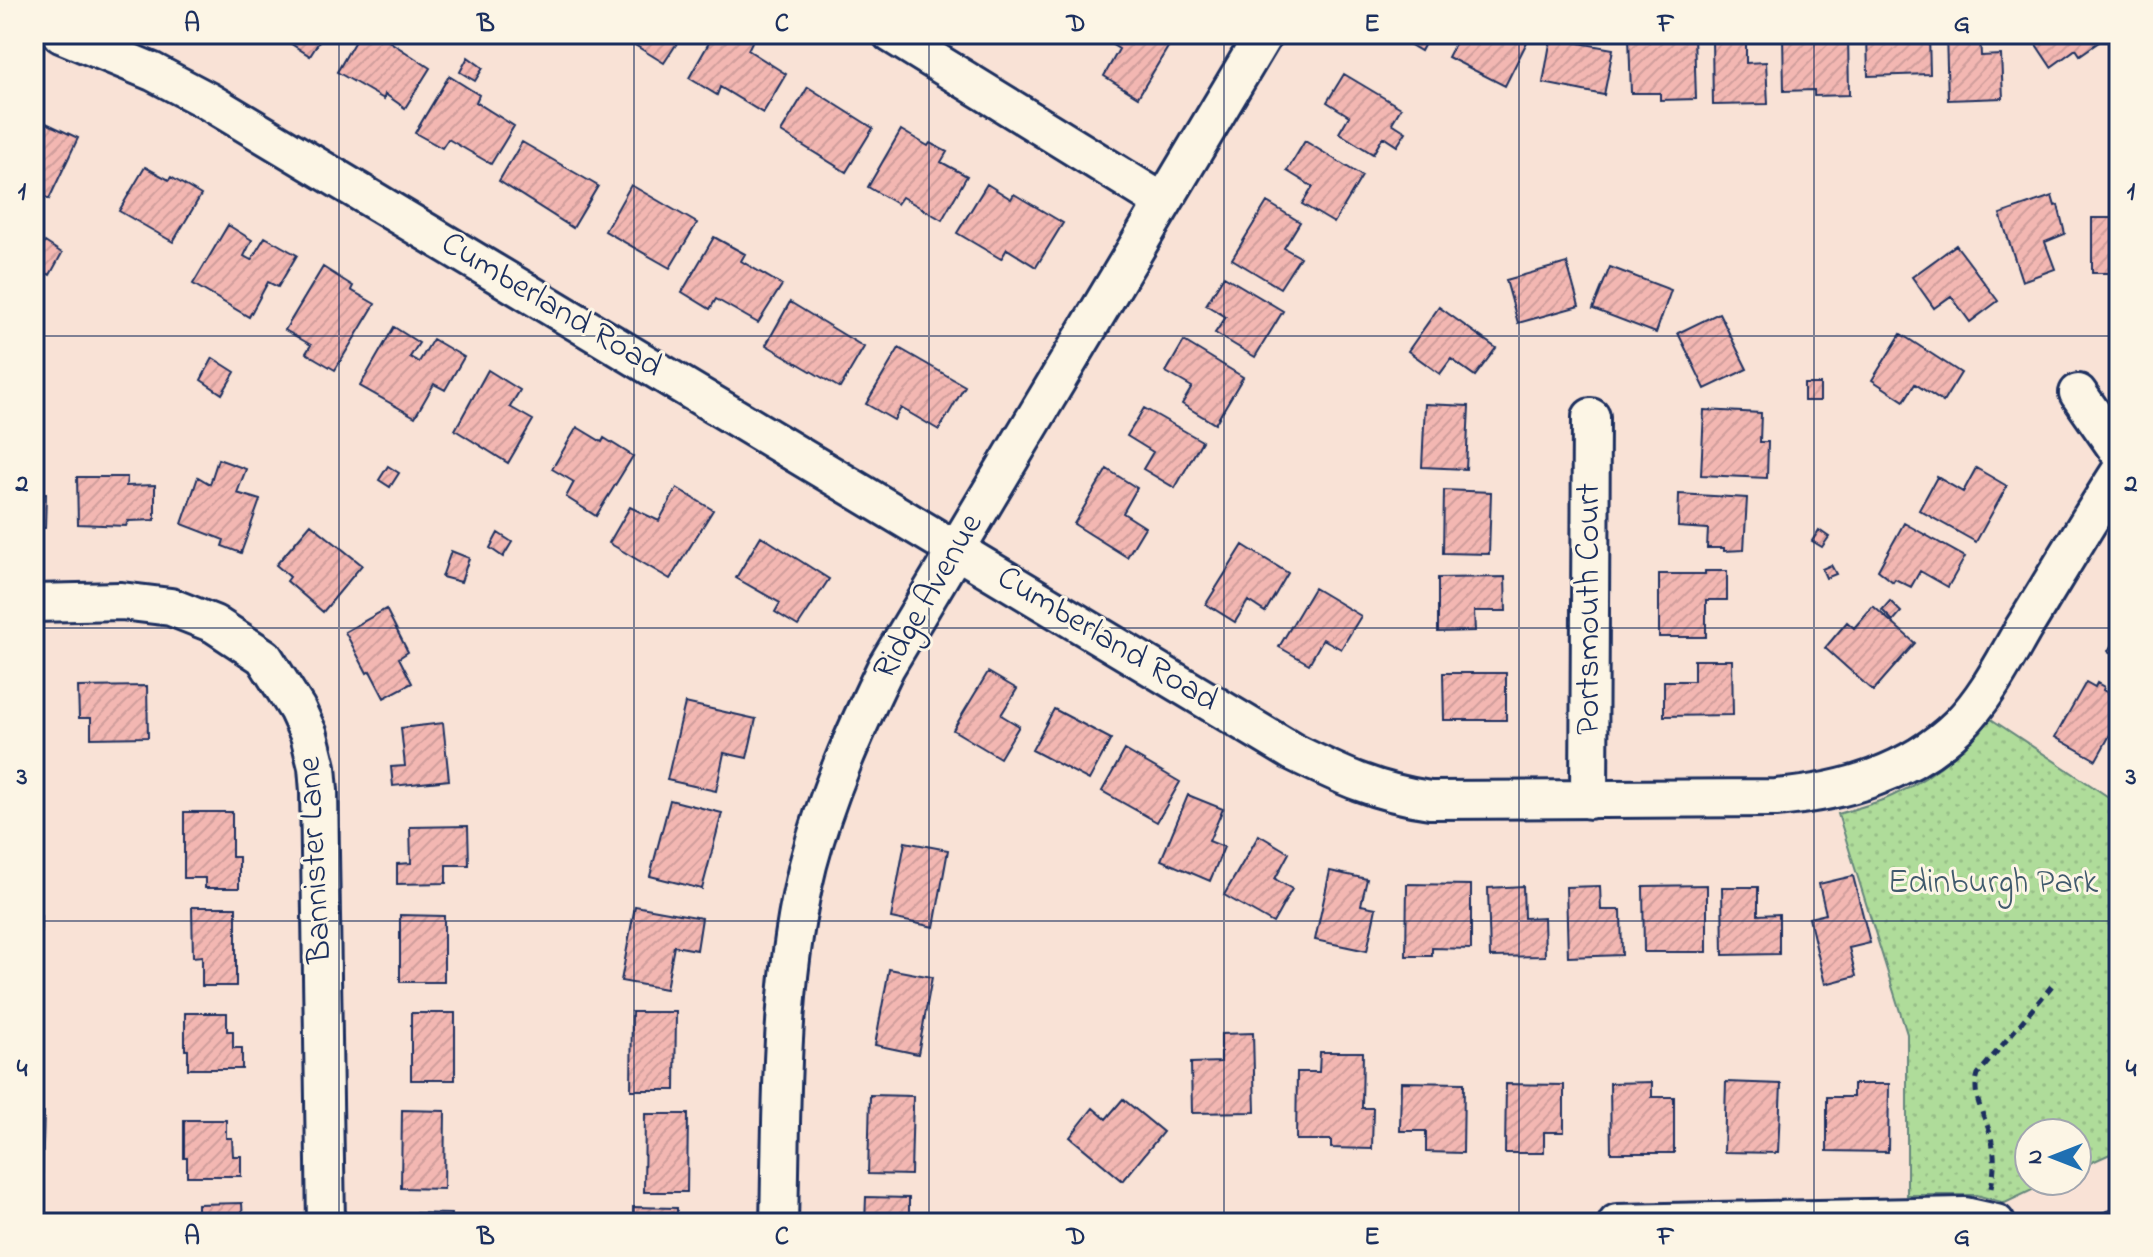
<svg xmlns="http://www.w3.org/2000/svg" width="2153" height="1257" viewBox="0 0 2153 1257" font-family="'Indie Flower',sans-serif">
  <defs>
    <pattern id="park-dots" width="8" height="8" patternUnits="userSpaceOnUse" patternTransform="scale(2)"><rect width="8" height="8" fill="#afdc9a"/><path d="M2 2h.1M6 6h.1" fill="none" stroke="#96bd87" stroke-width="1.8" stroke-linecap="round"/></pattern>
    <pattern id="building-hatch" width="6" height="6" patternUnits="userSpaceOnUse" patternTransform="scale(2)"><rect width="6" height="6" fill="#f3b7b2"/><path d="M-1 1l2-2M0 6l6-6M5 7l2-2" fill="none" stroke="#d09e9c"/></pattern>
  </defs>
  <rect width="100%" height="100%" fill="#f9e2d6"/>
  <filter id="ink" filterUnits="userSpaceOnUse"><feTurbulence type="fractalNoise" baseFrequency=".0125" numOctaves="2"/><feDisplacementMap in="SourceGraphic" scale="16" xChannelSelector="R" yChannelSelector="G"/><feConvolveMatrix kernelMatrix="1 2 1 2 8 2 1 2 1" color-interpolation-filters="sRGB"/></filter>
  <g filter="url(#ink)">
    <!-- park -->
    <path fill="url(#park-dots)" stroke="#65867c" stroke-width="2" d="M1991,719L2119,804V1150L2077,1169V1133H2029V1181H2051L2005,1203L1976,1195H1907V1034L1838,814C1856,808 1875,804 1892,796C1931,779 1964,749 1991,719Z"/>
    <!-- building -->
    <path fill="url(#building-hatch)" stroke="#1b2f5e" stroke-width="2" d="M276,34H324L310,56Z
      M359,34H378L430,68L405,108L385,94L384,99L337,72Z
      M617,34H683L664,63Z
      M714,34H743L753,40L748,50L786,74L763,113L720,87L717,95L689,78Z
      M1094,34H1176L1138,97L1104,76L1119,49Z
      M1392,34H1430L1421,51Z
      M1460,34H1531L1505,86L1448,57Z
      M1848,34L1849,95L1814,96V90L1784,91L1783,35Z
      M1867,34H1929L1930,74L1868,76Z
      M1946,34H1980L1981,56L2001,55L2003,98L1948,100Z
      M2029,34H2109V35L2080,55L2076,49L2051,67Z
      M1694,35L1696,99L1660,100V93H1631L1629,37Z
      M1746,37V63L1766,62L1768,104L1713,105L1712,38Z
      M1551,38L1613,49L1604,95L1543,83Z
      M468,57L483,68L475,81L460,72Z
      M1344,74L1401,108L1392,123L1406,132L1397,146L1383,137L1373,154L1339,133L1349,116L1327,102Z
      M449,76L479,95L476,102L514,126L491,164L448,139L442,148L415,133Z
      M808,87L873,128L846,172L781,132Z
      M46,123L78,138L49,199L34,191V139L38,141Z
      M901,130L928,146L930,143L947,152L941,162L967,176L942,220L902,197L897,204L868,187Z
      M1305,141L1362,176L1334,223L1302,204L1313,187L1287,171Z
      M522,142L598,186L573,228L499,181Z
      M145,167L169,180L171,177L201,195L173,242L119,211Z
      M987,184L1011,199L1014,194L1063,223L1036,267L1007,249L1001,259L957,233Z
      M631,185L697,223L670,268L605,231Z
      M2052,196L2055,206L2058,205L2065,234L2045,242L2055,269L2022,281L2000,214Z
      M1267,202L1300,222L1284,248L1300,257L1280,288L1232,259Z
      M2092,218H2119V273H2092Z
      M228,225L252,240L244,256L251,260L265,237L297,255L278,287L268,282L249,317L193,284Z
      M714,237L745,254L741,261L782,285L758,323L716,299L710,309L682,292Z
      M45,242L62,253L50,275L34,267Z
      M1956,245L1998,301L1970,322L1951,296L1934,308L1912,277Z
      M1567,263L1579,306L1518,323L1506,280Z
      M323,267L353,286L351,290L375,304L335,370L306,353L311,345L285,330Z
      M1610,267L1671,290L1656,333L1593,309Z
      M1224,276L1283,311L1255,357L1215,333L1226,317L1206,305Z
      M790,302L864,347L840,388L766,345Z
      M1439,307L1496,348L1475,376L1451,359L1440,374L1408,351Z
      M34,309H46L45,347L34,348Z
      M1719,313L1747,369L1705,389L1678,333Z
      M394,327L419,343L410,357L419,362L433,339L464,357L445,390L434,384L415,417L360,386Z
      M1901,334L1961,373L1943,402L1915,384L1904,401L1872,380Z
      M1184,341L1243,377L1215,424L1182,404L1192,387L1166,372Z
      M899,348L965,386L939,430L901,408L894,420L866,404Z
      M213,358L235,372L222,394L201,380Z
      M488,370L520,390L510,407L533,420L508,463L455,430Z
      M1804,384H1820V401H1804Z
      M1425,404L1469,406L1466,469L1422,467Z
      M1144,408L1202,441L1175,488L1143,469L1153,452L1127,436Z
      M1704,410L1761,413L1760,442H1768L1767,478L1701,475Z
      M577,427L602,442L604,438L633,456L596,516L566,497L574,482L552,469Z
      M218,459L246,469L237,493L260,500L241,553L222,546L224,540L182,524L198,477L210,484Z
      M388,466L399,473L390,487L379,480Z
      M1976,468L2007,486L1976,542L1919,510L1937,477L1963,492Z
      M1107,469L1137,488L1123,513L1145,527L1127,557L1074,524Z
      M34,475L35,494H46L45,528H34Z
      M77,477H127L126,486L155,485V520L128,521L126,526L78,524Z
      M677,488L713,510L670,579L609,543L630,507L659,521Z
      M1444,490L1491,492L1489,554L1443,553Z
      M1679,494L1747,498L1744,550L1724,551V548H1707L1708,529L1678,527Z
      M1904,523L1965,557L1948,587L1920,571L1911,587L1895,579L1893,582L1878,570Z
      M311,524L362,565L323,612L287,581L290,577L276,565Z
      M1819,530L1829,537L1822,547L1812,541Z
      M498,533L512,542L503,557L490,548Z
      M761,536L829,579L798,626L775,612L780,603L736,578Z
      M1243,545L1288,573L1265,612L1248,601L1235,622L1206,604Z
      M451,551L469,558L461,582L442,577Z
      M1831,565L1836,574L1826,578L1822,569Z
      M1705,571H1727V600H1706V637H1659V574H1705Z
      M1505,577L1506,611H1474L1475,631L1438,632V578Z
      M1314,588L1361,616L1341,649L1323,639L1309,664L1279,647Z
      M1890,601L1901,612L1893,621L1882,610Z
      M1873,606L1915,643L1873,691L1825,648L1847,622L1854,628Z
      M386,609L408,652L399,658L412,683L384,698L370,671L367,673L345,632Z
      M2119,632V657L2108,651Z
      M1694,660H1732L1733,715L1664,716V681H1694Z
      M988,672L1017,689L1001,715L1019,726L1000,758L953,730Z
      M1443,673H1506V720H1444Z
      M2086,682L2095,687L2097,683L2104,687L2103,690L2119,699V719L2096,760L2055,737Z
      M147,686L148,737L91,738V718H79L78,687Z
      M685,703L756,719L747,758L724,753L716,791L667,780Z
      M1054,709L1111,739L1089,780L1032,750Z
      M443,723L449,780L393,786L391,767L405,766L401,728Z
      M1125,750L1180,782L1157,822L1102,791Z
      M1188,795L1223,809L1209,841L1224,847L1210,881L1161,860Z
      M670,800L722,813L702,889L650,876Z
      M184,812H232V857H239V888H205V878H184Z
      M34,817H41L39,884H34Z
      M468,826L469,865H446V883L397,884V864L411,863L410,827Z
      M1259,835L1289,853L1275,879L1292,889L1273,923L1224,895Z
      M905,842L948,850L934,927L891,918Z
      M1330,871L1367,879L1361,905L1376,908L1367,951L1315,940Z
      M1853,876L1870,943L1849,948L1856,976L1825,984L1809,918L1826,914L1819,884Z
      M1407,884L1471,885V949L1432,948V956H1406Z
      M1707,885V952H1644L1643,886Z
      M1523,886L1524,918L1544,917L1545,956L1490,957L1488,888Z
      M1600,886L1601,910H1621L1622,955L1568,957L1566,887Z
      M1722,887H1758V915L1779,914V954L1723,955Z
      M635,906L702,918L697,950L674,946L666,989L621,981Z
      M192,907H236V986H202V956L193,957Z
      M400,915L444,916V982H400Z
      M34,916H41L39,983H34Z
      M889,969L932,977L918,1054L875,1045Z
      M632,1012H676L675,1090H631Z
      M185,1013H227V1031H233V1048H242V1069H188V1050H185Z
      M411,1013H455V1080H411Z
      M1253,1033L1255,1112L1192,1113L1191,1063L1221,1062V1034Z
      M1320,1052H1363L1362,1108H1373L1372,1149L1331,1148V1140H1296L1297,1072H1319Z
      M1401,1082L1464,1083L1463,1153L1426,1152V1131H1400Z
      M1652,1082V1097H1674V1153H1611L1610,1083Z
      M1726,1082L1781,1084L1778,1153L1724,1152Z
      M1506,1084L1564,1085V1132H1544V1153H1505Z
      M1853,1084H1889L1888,1152L1827,1151V1097H1853Z
      M870,1095L913,1096L911,1175L868,1174Z
      M1123,1099L1163,1132L1123,1181L1070,1137L1093,1108L1106,1119Z
      M402,1110L445,1111L444,1189L401,1188Z
      M34,1112H44L42,1179H34Z
      M645,1114H688L687,1192H644Z
      M184,1120H226V1138H232L233,1156H241V1176H187V1158H184Z
      M866,1197L909,1198V1223H865Z
      M242,1203L243,1223H197V1204Z
      M633,1207L677,1208V1223H633Z
      M2119,1207V1223H2099L2096,1215Z
      M407,1213L451,1214V1223H407Z"/>
    <g fill="none" stroke-linecap="round" stroke-linejoin="round">
      <defs>
        <path id="minor" d="M61,34L153,72L208,101L1293,752C1342,776 1375,792 1430,800L1776,798C1843,792 1909,774 1959,725C1986,698 2004,662 2023,629C2055,577 2086,524 2119,473
          M891,34L1163,202
          M2078,393L2119,452
          M34,603L121,601L171,607L214,624L264,657L297,709L309,735L317,767L319,791L326,1223
          M1589,800L1591,417
          M779,1223C782,1103 779,982 808,865C826,796 855,731 886,667L1264,34
          M1617,1223L1965,1216L1996,1223"/>
      </defs>
      <!-- minor casing -->
      <use href="#minor" stroke="#1b2f5e" stroke-width="42"/>
      <!-- path -->
      <path stroke="#1b2f5e" stroke-width="5" stroke-dasharray="8 6" stroke-linecap="butt" d="M1991,1188C1994,1172 1996,1158 1992,1142C1988,1118 1970,1099 1978,1074L2056,981"/>
      <!-- minor -->
      <use href="#minor" stroke="#fcf5e5" stroke-width="36"/>
    </g>
  </g>
  <!-- grid -->
  <path fill="none" stroke="#1b2f5e" stroke-width="2" stroke-opacity="0.55" d="M339,34V1223M634,34V1223M929,34V1223M1224,34V1223M1519,34V1223M1814,34V1223M34,336H2119M34,628H2119M34,921H2119"/>
  <g text-anchor="middle" dominant-baseline="central" stroke-width="6" stroke-linejoin="round" paint-order="stroke">
    <!-- street labels -->
    <g font-size="34" fill="#1b2f5e" stroke="#fcf5e5">
      <text transform="translate(551 306) rotate(31)">Cumberland Road</text>
      <text transform="translate(929 597) rotate(-60)">Ridge Avenue</text>
      <text transform="translate(1590 609) rotate(-90)">Portsmouth Court</text>
      <text transform="translate(1107 640) rotate(31)">Cumberland Road</text>
      <text transform="translate(316 860) rotate(-93)">Bannister Lane</text>
    </g>
    <!-- park labels -->
    <g font-size="34" fill="#405a6d" stroke="#fcf5e5">
      <text x="1993" y="884">Edinburgh Park</text>
    </g>
  </g>
  <!-- margin -->
  <rect width="2153" height="1257" fill="none" stroke="#fcf5e5" stroke-width="88"/>
  <!-- north arrow -->
  <g transform="translate(2053 1157) rotate(270)"><circle r="38" fill="#fcf5e5" stroke="#a2a6af" stroke-width="2"/>
  <path d="M0-6L14 30L0 20L-14 30Z" fill="#1f6fb2"/>
  <text y="-12" font-size="22" font-weight="bold" text-anchor="middle" fill="#1b2f5e">N</text>
  </g>
  <rect x="44" y="44" width="2065" height="1169" fill="none" stroke="#1b2f5e" stroke-width="3"/>
  <g font-size="26" text-anchor="middle" font-weight="bold" fill="#1b2f5e">
    <text x="192" y="31">A</text>
    <text x="486" y="31">B</text>
    <text x="782" y="31">C</text>
    <text x="1076" y="31">D</text>
    <text x="1372" y="31">E</text>
    <text x="1666" y="31">F</text>
    <text x="1962" y="31">G</text>
    <text x="22" y="199">1</text>
    <text x="2131" y="199">1</text>
    <text x="22" y="491">2</text>
    <text x="2131" y="491">2</text>
    <text x="22" y="784">3</text>
    <text x="2131" y="784">3</text>
    <text x="22" y="1076">4</text>
    <text x="2131" y="1076">4</text>
    <text x="192" y="1244">A</text>
    <text x="486" y="1244">B</text>
    <text x="782" y="1244">C</text>
    <text x="1076" y="1244">D</text>
    <text x="1372" y="1244">E</text>
    <text x="1666" y="1244">F</text>
    <text x="1962" y="1244">G</text>
  </g>
</svg>
